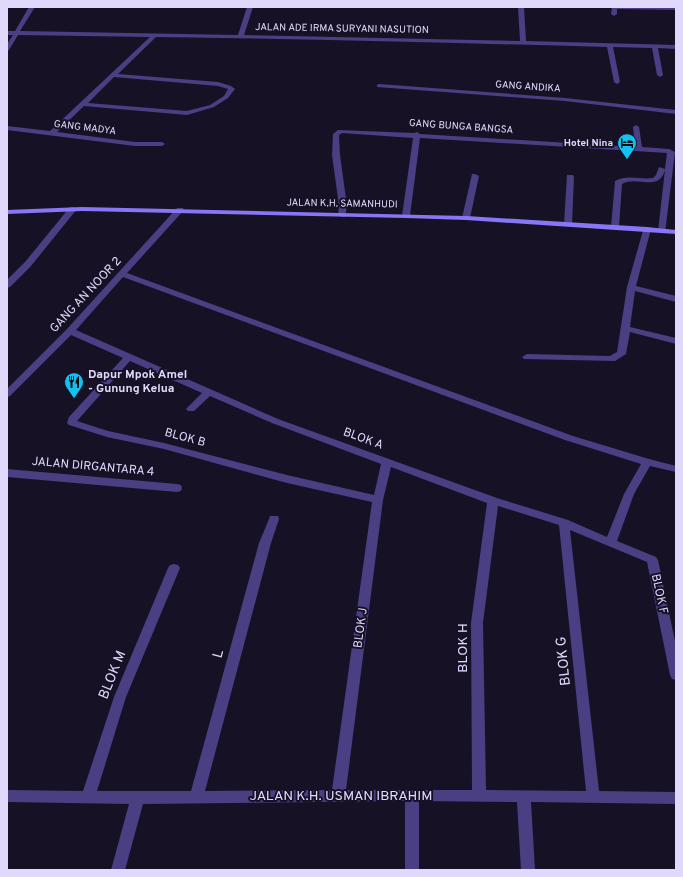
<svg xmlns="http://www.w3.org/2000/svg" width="683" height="877" viewBox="0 0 683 877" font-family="Overpass,sans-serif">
  <rect width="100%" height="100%" fill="#171126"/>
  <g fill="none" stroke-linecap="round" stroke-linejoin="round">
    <!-- street -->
    <path fill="#493f82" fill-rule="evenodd" d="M29,7H35L20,31L238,35L247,7H253L244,35L520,41L518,7H524L526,41L676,45V49L658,48L663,75L660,77L657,75L652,48L613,47L620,82L617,84L614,82L607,47C458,43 307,39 156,37L118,74L218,82L231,86L235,89L228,98L214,107L187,115L84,106L57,132L135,142H162L165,144L162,146H135L7,130V126L50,131L150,37L18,35L9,50L7,51V44L13,35H7V31H15ZM114,77L218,86L228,89L224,96L210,105L187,111L88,103Z
      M612,7H676V10L617,9V14L614,16L611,14Z
      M379,84L565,98L676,110V114L565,101L377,87V85Z
      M636,125L639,127L642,147L669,149L675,152L665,233H662L658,231L665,170C658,193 637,175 622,184L619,227L615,229L611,227L615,181C628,174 640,180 653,178L656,175L659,167L665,169L667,153L420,138L410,216L406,218L402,216L413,138L342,133L339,135L340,155L347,206L345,217H342L338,215L339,206L332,155L333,134L338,130L414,133L417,132L420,134L635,147L633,127Z
      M472,174H475L479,176L470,218L466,220L462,218Z
      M567,175H573L574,177L572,224L568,226L564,224Z
      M70,207H73L77,209L31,266L10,287L7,288V280L25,262Z
      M177,208H183L184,210L127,273L573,436L649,459L676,466V472L650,466L634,494L617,541L656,557L658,560L676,646V680L672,679L670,675L647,562L570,530L599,791L676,792V804L531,802L535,870H521L517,802L419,801V870H405V801L143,804L125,870H111L129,804L7,802V790L83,791L114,697L168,568L170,565L174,564L178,565L180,568L126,697L97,791H191L259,543L269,519L270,516H278L279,519L271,543L205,791L332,790L372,502L287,483L164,449L107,437L69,425L67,423L69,417L123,358L71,335L10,396L7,397V389L67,329ZM123,277L565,440L641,464L624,494L607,537L568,520L497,498L278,419L76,330ZM130,361L202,393L186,409L188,411H194L210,396L272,423L381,464L374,495L287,475L164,443L108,431L77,421ZM391,467L487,503L471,623L472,790H346L383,500ZM498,506L559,525L586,791L486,790L483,623Z
      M644,227H647L651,229L636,286L676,296V302L635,291L630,327L676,338V344L630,332L626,354L615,361L524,359L522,357L527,354L610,356L617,352L627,287Z
      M7,469L177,484L181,485L182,488L181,491L177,492L7,477Z"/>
    <!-- secondary -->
    <path fill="#8876f6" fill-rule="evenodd" d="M82,207L466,216L647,227L676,230V234L466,220L406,218L82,211L7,214V210Z"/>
  </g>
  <!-- icons -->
  <defs>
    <symbol id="hotel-pin" viewBox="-11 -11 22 30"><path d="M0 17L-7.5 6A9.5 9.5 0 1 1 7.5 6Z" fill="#12c1ef" stroke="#171126"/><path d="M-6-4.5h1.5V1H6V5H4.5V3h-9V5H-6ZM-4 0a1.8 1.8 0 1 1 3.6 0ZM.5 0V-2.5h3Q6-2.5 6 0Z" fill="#111"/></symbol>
    <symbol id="restaurant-pin" viewBox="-11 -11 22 30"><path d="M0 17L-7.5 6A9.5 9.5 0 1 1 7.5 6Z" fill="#12c1ef" stroke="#171126"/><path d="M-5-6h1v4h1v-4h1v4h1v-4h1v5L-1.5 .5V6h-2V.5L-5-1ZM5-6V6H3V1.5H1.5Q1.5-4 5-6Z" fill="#111"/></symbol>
  </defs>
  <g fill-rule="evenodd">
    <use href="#hotel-pin" x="616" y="132" width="22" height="30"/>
    <use href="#restaurant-pin" x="63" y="371" width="22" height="30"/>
  </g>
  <g text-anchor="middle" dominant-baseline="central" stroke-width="4" stroke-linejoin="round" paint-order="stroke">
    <!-- far-street labels -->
    <g font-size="10" fill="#e1d9fc" stroke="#171126">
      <text transform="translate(342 29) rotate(1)">JALAN ADE IRMA SURYANI NASUTION</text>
      <text transform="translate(528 87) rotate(4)">GANG ANDIKA</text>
      <text transform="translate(461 127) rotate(4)">GANG BUNGA BANGSA</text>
      <text transform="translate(85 128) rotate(7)">GANG MADYA</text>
      <text transform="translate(342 204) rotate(1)">JALAN K.H. SAMANHUDI</text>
    </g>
    <!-- far-poi labels -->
    <g font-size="10" font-weight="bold" fill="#e1d9fc" stroke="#171126" text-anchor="end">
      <text x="613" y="143">Hotel Nina</text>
    </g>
    <!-- street labels -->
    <g font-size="12" fill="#e1d9fc" stroke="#171126">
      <text transform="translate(86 295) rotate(-47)">GANG AN NOOR 2</text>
      <text transform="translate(185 438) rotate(15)">BLOK B</text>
      <text transform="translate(363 439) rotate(20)">BLOK A</text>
      <text transform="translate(93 467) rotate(5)">JALAN DIRGANTARA 4</text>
      <text transform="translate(659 594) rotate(78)">BLOK F</text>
      <text transform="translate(361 628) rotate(-82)">BLOK J</text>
    </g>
    <!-- poi labels -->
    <g font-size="12" font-weight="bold" fill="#e1d9fc" stroke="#171126" text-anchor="start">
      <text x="88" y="375">Dapur Mpok Amel<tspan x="88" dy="14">- Gunung Kelua</tspan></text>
    </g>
    <!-- near-street labels -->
    <g font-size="14" fill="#e1d9fc" stroke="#171126">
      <text transform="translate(463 648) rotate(-90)">BLOK H</text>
      <text transform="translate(219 654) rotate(-75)">L</text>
      <text transform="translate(564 661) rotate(-96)">BLOK G</text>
      <text transform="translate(113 675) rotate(-68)">BLOK M</text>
      <text x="341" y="796">JALAN K.H. USMAN IBRAHIM</text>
    </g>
  </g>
  <!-- border -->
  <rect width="683" height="877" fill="none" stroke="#e1d9fc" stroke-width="16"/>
</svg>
